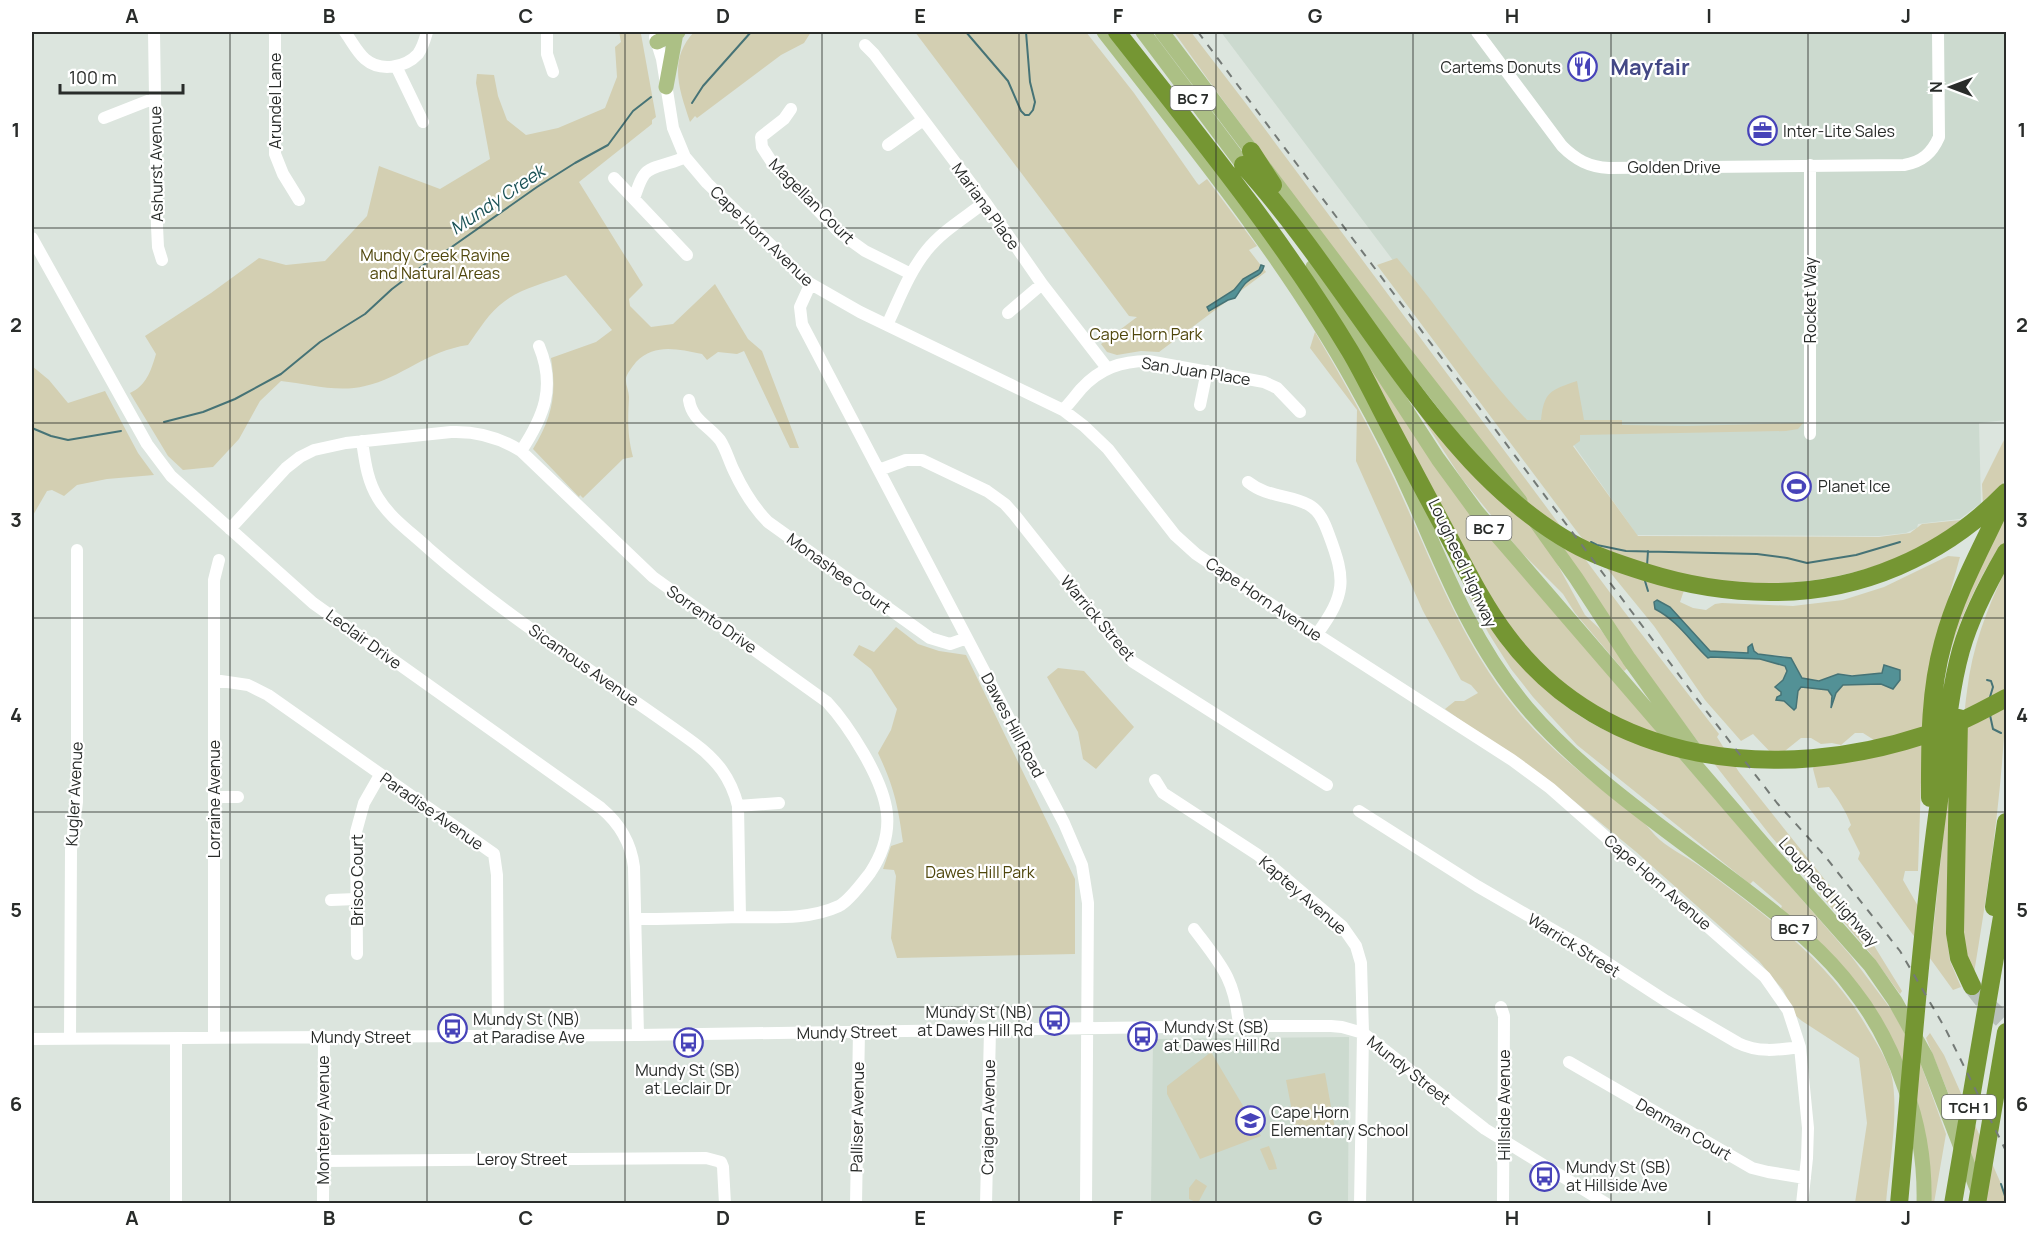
<svg xmlns="http://www.w3.org/2000/svg" width="2038" height="1235" viewBox="0 0 2038 1235" font-family="Manrope,sans-serif">
  <rect width="100%" height="100%" fill="#dce5de"/>
  <!-- built -->
  <path fill="#ccdacf" d="M1221,32H2006V420L1979,423L1981,503L1960,519L1918,524L1917,528L1906,533L1879,536L1637,535L1561,427L1517,425Z
    M1349,1037L1348,1203L1151,1204L1153,1039Z"/>
  <!-- green -->
  <path fill="#d3cfb2" fill-rule="evenodd" d="M619,32H639L641,34L656,117L652,120V124L579,182L643,285L629,299L630,306L651,327L673,324L715,284L748,339L762,351L799,448H790L744,351L737,354L718,352L707,360L702,354C677,349 655,343 636,362C633,366 627,373 626,378C625,384 629,391 629,397C628,419 627,434 633,457L623,459L583,498L580,495L579,497L533,449C552,417 557,396 551,358L596,342L612,330L566,275C546,283 522,288 505,301C489,312 479,330 468,345C426,351 402,378 365,386C338,393 308,384 281,381L260,401L239,439L213,467L183,470L168,456L130,393C146,386 151,371 156,354L145,336L211,293L259,258L286,265L325,261L367,216L379,166L440,189L490,159L476,83L477,74L494,75L498,96L507,120L526,135L558,128L605,108L617,77L615,47L621,42Z
    M694,32H708L709,34L711,32H811L804,43L781,55L697,118L695,116L690,122C679,89 668,60 694,32Z
    M915,32H1086L1134,93L1197,183L1199,185L1207,179L1257,246L1249,250L1266,272L1159,352L1141,351L1117,355L1107,352L1101,344L1137,317L1129,316Z
    M1174,32H1191L1247,105L1623,610L1719,734L1717,737L1739,772L1845,905L1848,914L1862,931H1865L1902,991L1900,994L1870,953L1770,835L1716,766L1217,92Z
    M1397,258C1442,311 1479,370 1527,420H1541C1544,391 1551,390 1577,381L1584,420H1622V425L1687,426L1803,423L1798,429L1786,431L1580,435V441L1573,446L1638,536L1879,537L1910,533L1922,524L1961,520C1901,568 1823,586 1748,583C1729,583 1708,578 1689,576L1680,602L1693,608L1706,610L1715,604L1722,603L1793,606L1843,600L1884,587L1948,556L1960,557L1948,600L1923,723L1918,871H1905L1903,880L1933,932L1947,800H1950L1947,939L1950,961L1961,987L1953,990L1858,859L1860,853L1848,829L1851,825C1846,811 1838,799 1829,787L1818,788L1813,769L1815,763L1874,740L1863,733H1855L1841,745L1832,743L1821,744L1811,738H1801L1776,758L1753,734L1741,741L1705,700L1654,626L1578,533L1377,265ZM1657,600L1670,607L1710,651C1720,652 1753,651 1758,654L1785,656L1802,678L1807,680H1825L1838,674L1869,676L1899,670L1900,680L1893,689L1881,684L1843,685L1836,693L1831,707L1830,705L1832,697L1828,690L1801,687L1798,691L1794,710L1784,701H1780L1781,692L1777,685L1783,680L1787,671L1785,666L1761,659L1706,656C1691,638 1677,619 1655,609L1654,602Z
    M1343,323L1377,374L1660,736L1851,956L1893,1012L1920,1062L1946,1134L1934,1203H1931L1894,1043L1781,908L1782,906L1753,881L1750,884L1577,745L1533,697L1511,669L1489,634L1469,597L1471,596C1508,652 1547,704 1611,733L1618,719L1567,687L1519,640L1484,589Z
    M1315,332C1344,381 1371,430 1395,481C1429,554 1456,630 1505,695C1542,745 1592,782 1641,820C1648,826 1653,834 1660,840C1673,851 1691,859 1705,870C1767,916 1829,961 1868,1029C1876,1042 1886,1058 1891,1073C1900,1109 1889,1166 1886,1203H1855L1867,1123L1859,1058L1802,1021L1796,1016L1783,990L1759,961L1635,851L1574,801L1445,709L1455,701H1464L1478,693L1471,685L1461,680L1423,611L1356,461L1357,410L1310,348Z
    M1380,353L1487,466L1555,560L1585,615L1601,630L1628,668L1624,671L1575,613L1563,594L1520,551L1462,479Z
    M32,366L49,380L68,403L105,391L138,453L154,475L107,479L77,485L64,496L52,490L47,491L32,517Z
    M2006,436V476L2002,486L1983,505L1982,484Z
    M2006,506V550L2000,545C1976,584 1957,623 1946,667L1949,641Z
    M2006,569C2006,613 2008,658 2006,702C2002,793 1989,883 1974,973L1964,947C1964,896 1964,846 1963,796C1963,761 1962,725 1967,691C1972,648 1987,608 2006,569Z
    M896,627L918,644L939,651L966,655L1075,879V954L897,958L891,938L896,876L894,870L883,869L891,846L903,842C898,805 894,787 878,753L891,730L897,709L871,669L853,655L859,645L874,652Z
    M1058,668L1084,671L1134,727L1096,769L1083,759L1078,732L1047,677Z
    M1930,1033L1944,1055L2006,1195V1203H1986L1951,1100L1926,1038Z
    M1211,1052L1261,1136L1200,1159L1167,1094V1086Z
    M1325,1073L1335,1129L1297,1137L1286,1080Z
    M1269,1146C1272,1154 1275,1160 1277,1169L1269,1170L1260,1149Z
    M1196,1179L1207,1186L1198,1203L1189,1199V1188Z"/>
  <!-- water -->
  <path fill="#539196" stroke="#467376" stroke-width="1.5" d="M1261,265L1264,266C1261,277 1254,275 1247,282C1242,286 1239,293 1235,298L1228,300L1209,311L1207,307L1234,290L1243,279L1259,270Z
    M1657,600L1670,607L1710,651L1748,653V647L1752,644L1754,651L1758,654L1791,658L1802,678L1819,681L1838,674L1852,676L1882,673L1884,665L1900,670V680L1893,689L1881,684L1843,685L1836,693L1831,708L1832,696L1828,690L1801,687L1798,691L1796,708L1794,710L1784,701L1776,700L1777,697L1781,695V692L1775,687L1783,680L1787,671L1785,666L1760,659L1711,657L1708,658C1690,641 1678,621 1655,609L1654,602Z"/>
  <g fill="none" stroke-linecap="round" stroke-linejoin="round">
    <!-- stream -->
    <path stroke="#467376" stroke-width="2" d="M966,32L1008,81L1021,111L1025,115H1029L1033,110L1035,102L1030,82L1026,32
      M692,103L703,86L751,32
      M164,422L203,412L235,399L281,374L320,342L365,314L392,289L433,258L446,251L537,187L575,163L608,145L633,111L651,97
      M32,428L51,436L68,440L121,431
      M1591,542L1597,545L1626,551L1757,554L1787,558L1807,563L1856,555L1900,542
      M1647,566L1648,551
      M1645,581L1648,591
      M1987,680L1991,681L1993,687L1990,697
      M1990,715L1993,729L2001,733
      M2001,1184L2006,1199"/>
    <!-- highway-tunnel -->
    <path stroke="#b8c0ba" stroke-width="18" stroke-dasharray="18 9" stroke-linecap="butt" d="M1972,986L1988,1006L2006,1023"/>
    <!-- minor -->
    <path stroke="#fff" stroke-width="12" d="M154,32L157,226L158,247L162,260
      M275,32V154L283,174L299,200
      M345,32C351,40 357,52 365,59C380,72 405,68 418,54C423,47 425,39 427,32
      M547,32V54L553,72
      M1477,32L1562,146C1576,160 1589,167 1609,168L1904,165C1922,162 1932,153 1939,137L1938,32
      M655,37L662,59L673,128L685,157L707,183L777,251L804,280L860,312L1063,410L1084,426L1108,449L1175,535L1196,554L1290,617L1512,760L1550,788L1765,977L1788,1010L1800,1047L1808,1128L1807,1158L1802,1204
      M865,45L874,54L985,202L1042,284L1107,368
      M396,66L423,122
      M791,109L784,119L761,137L762,147L773,164L840,233L865,251L911,274
      M104,118L155,98
      M888,145L923,120
      M1810,165V434
      M614,178L687,255
      M634,198C637,191 639,182 644,175C650,165 673,164 685,157
      M32,238L147,444L171,476L313,603L601,808C619,823 631,843 634,867L638,1035
      M810,285L800,307L802,324L1064,823L1082,865L1088,903L1086,1204
      M1008,313L1042,284
      M887,325C899,300 909,272 927,250C942,231 966,217 985,202
      M689,400C692,420 708,425 720,440C726,449 729,461 734,471C743,490 753,507 768,522L930,638L950,644L967,638
      M1200,405L1207,371
      M1063,410C1070,403 1075,396 1081,389C1100,368 1122,361 1148,361L1264,382L1277,388L1300,412
      M362,441C365,461 367,480 378,498C390,518 412,533 429,549C511,621 606,679 694,743C717,760 731,778 738,806L740,917
      M521,451C544,416 556,387 539,346
      M879,470L906,460H922L987,491L1005,504L1014,514L1121,649L1133,662L1327,785
      M1248,482C1268,498 1289,494 1309,505C1320,511 1325,524 1329,535C1346,580 1346,594 1317,634
      M230,529L286,468L300,457L314,450L346,443L451,432C476,431 499,437 521,451L653,577L827,702C842,718 853,735 864,754C888,796 899,829 870,873C863,882 849,901 839,906C809,920 773,917 740,917C706,918 671,919 636,919
      M214,680L248,685L268,695L494,854L497,875L498,1036
      M1155,780L1163,793L1258,855L1342,926L1356,946L1361,963L1363,1033L1360,1204
      M214,797H238
      M738,806L779,803
      M1359,811L1477,886L1586,949L1666,1001L1738,1043C1758,1053 1778,1050 1800,1047
      M331,900L356,899
      M1194,929C1222,966 1235,979 1239,1026
      M357,954L356,832L364,803L380,775
      M1501,1007L1504,1016L1503,1204
      M214,1038V580L219,560
      M32,1039L638,1035L1239,1026H1331L1342,1027L1363,1033L1485,1129L1607,1204
      M70,1039L71,850L77,802V550
      M1569,1062L1752,1168L1768,1172L1805,1178
      M323,1161L706,1158L721,1162L723,1167L725,1204
      M176,1204V1039
      M323,1204L324,1037
      M856,1204L859,1031
      M986,1204L990,1030"/>
    <!-- major -->
    <path stroke="#acc085" stroke-width="15" d="M1104,32C1192,145 1285,258 1355,384C1377,423 1397,462 1415,503C1446,575 1475,647 1527,708C1587,778 1674,835 1747,891C1786,921 1825,951 1854,991C1877,1020 1893,1053 1905,1088C1919,1125 1925,1164 1924,1204
      M1143,32L1249,173
      M1162,32L1395,341L1520,501
      M657,42L678,32
      M666,87L676,33
      M1313,267L1438,459L1476,511L1776,859L1870,965L1895,1001L1926,1057L1979,1194
      M1536,522L1576,578L1629,659L1699,756"/>
    <!-- highway -->
    <path stroke="#759633" stroke-width="18" d="M1117,32C1198,135 1282,238 1350,351C1363,373 1374,396 1386,419C1408,460 1430,502 1452,543C1469,575 1485,607 1507,636C1605,767 1779,783 1925,735C1954,726 1980,712 2006,698
      M1251,151L1273,185
      M1243,165C1298,226 1343,295 1391,361C1441,430 1496,500 1572,543C1595,556 1620,564 1645,572C1686,585 1727,592 1770,592C1859,593 1944,556 2006,492
      M1959,718L1955,933L1959,958L1972,986
      M1930,798C1930,746 1929,694 1943,643C1956,593 1982,547 2004,500
      M1994,907L2006,822
      M1899,1204C1911,1074 1920,944 1937,816C1945,761 1946,704 1961,650C1971,615 1988,583 2006,552
      M1953,1204L2006,893
      M1977,1204L2006,1032"/>
    <!-- rail -->
    <path stroke="#747a76" stroke-width="2" stroke-dasharray="8 8" stroke-linecap="butt" d="M1198,32L1694,695L1777,803L1824,855L1900,951L1945,1028L2006,1151"/>
  </g>
  <!-- grid -->
  <path fill="none" stroke="#292c2a" stroke-width="1.5" stroke-opacity="0.55" d="M230,32V1204M427,32V1204M625,32V1204M822,32V1204M1019,32V1204M1216,32V1204M1413,32V1204M1611,32V1204M1808,32V1204M32,228H2006M32,423H2006M32,618H2006M32,812H2006M32,1007H2006"/>
  <!-- icons -->
  <defs>
    <symbol id="restaurant-ring" viewBox="-11 -11 22 22"><circle r="9.5" fill="#fff" stroke="#4743b9" stroke-width="1.5"/><path d="M-5-6h1v4h1v-4h1v4h1v-4h1v5L-1.5 .5V6h-2V.5L-5-1ZM5-6V6H3V1.5H1.5Q1.5-4 5-6Z" fill="#4743b9"/></symbol>
    <symbol id="office-ring" viewBox="-11 -11 22 22"><circle r="9.5" fill="#fff" stroke="#4743b9" stroke-width="1.5"/><path d="M-6-3h4V-5.5h4V-3h4V5H-6ZM-1-4.5V-3h2v-1.5ZM-6 0V1H6V0Z" fill="#4743b9"/></symbol>
    <symbol id="stadium-ring" viewBox="-11 -11 22 22"><circle r="9.5" fill="#fff" stroke="#4743b9" stroke-width="1.5"/><path d="M0-5a6.5 5 0 1 0 0 10a6.5 5 0 1 0 0-10ZM-3.5-1.8h7v3.6h-7Z" fill="#4743b9"/></symbol>
    <symbol id="bus-ring" viewBox="-11 -11 22 22"><circle r="9.5" fill="#fff" stroke="#4743b9" stroke-width="1.5"/><path d="M-5-6H5V4H4V6H2V4H-2V6H-4V4H-5ZM-3.5-4V0h7V-4ZM-3.5 1.2v1.5H-2V1.2ZM2 1.2v1.5H3.5V1.2Z" fill="#4743b9"/></symbol>
    <symbol id="school-ring" viewBox="-11 -11 22 22"><circle r="9.5" fill="#fff" stroke="#4743b9" stroke-width="1.5"/><path d="M0-5L7-2L0 1L-7-2ZM-4 1L0 2.5L4 1V4Q0 6-4 4Z" fill="#4743b9"/></symbol>
  </defs>
  <g fill-rule="evenodd">
    <use href="#restaurant-ring" x="1566" y="50" width="33" height="33"/>
    <use href="#office-ring" x="1746" y="114" width="33" height="33"/>
    <use href="#stadium-ring" x="1780" y="470" width="33" height="33"/>
    <use href="#bus-ring" x="1038" y="1004" width="33" height="33"/>
    <use href="#bus-ring" x="436" y="1012" width="33" height="33"/>
    <use href="#bus-ring" x="1126" y="1020" width="33" height="33"/>
    <use href="#bus-ring" x="672" y="1026" width="33" height="33"/>
    <use href="#school-ring" x="1234" y="1104" width="33" height="33"/>
    <use href="#bus-ring" x="1528" y="1160" width="33" height="33"/>
  </g>
  <g text-anchor="middle" dominant-baseline="central" stroke-width="4.5" stroke-linejoin="round" paint-order="stroke">
    <!-- shield labels -->
    <g fill="#fff" stroke="#696b6a" stroke-width="1.5">
      <rect x="1170.5" y="86" width="45" height="24" rx="4.5"/>
      <rect x="1466.5" y="516" width="45" height="24" rx="4.5"/>
      <rect x="1771.5" y="916" width="45" height="24" rx="4.5"/>
      <rect x="1942" y="1095" width="54" height="24" rx="4.5"/>
    </g>
    <g font-size="15" font-weight="bold" fill="#292c2a">
      <text x="1193" y="98">BC 7</text>
      <text x="1489" y="528">BC 7</text>
      <text x="1794" y="928">BC 7</text>
      <text x="1969" y="1107">TCH 1</text>
    </g>
    <!-- poi labels -->
    <g font-size="16" fill="#292c2a" stroke="#fff" text-anchor="start">
      <text x="1561" y="67" text-anchor="end">Cartems Donuts</text>
      <text x="1783" y="131">Inter-Lite Sales</text>
      <text x="1818" y="486">Planet Ice</text>
      <text x="1033" y="1012" text-anchor="end">Mundy St (NB)<tspan x="1033" dy="18">at Dawes Hill Rd</tspan></text>
      <text x="473" y="1019">Mundy St (NB)<tspan x="473" dy="18">at Paradise Ave</tspan></text>
      <text x="1164" y="1027">Mundy St (SB)<tspan x="1164" dy="18">at Dawes Hill Rd</tspan></text>
      <text x="688" y="1070" text-anchor="middle">Mundy St (SB)<tspan x="688" dy="18">at Leclair Dr</tspan></text>
      <text x="1271" y="1112">Cape Horn<tspan x="1271" dy="18">Elementary School</tspan></text>
      <text x="1566" y="1167">Mundy St (SB)<tspan x="1566" dy="18">at Hillside Ave</tspan></text>
    </g>
    <!-- street labels -->
    <g font-size="16" fill="#292c2a" stroke="#fff">
      <text transform="translate(275 101) rotate(-90)">Arundel Lane</text>
      <text transform="translate(156 164) rotate(-91)">Ashurst Avenue</text>
      <text x="1674" y="167">Golden Drive</text>
      <text transform="translate(812 201) rotate(45)">Magellan Court</text>
      <text transform="translate(986 206) rotate(54)">Mariana Place</text>
      <text transform="translate(762 236) rotate(44)">Cape Horn Avenue</text>
      <text transform="translate(1810 300) rotate(-90)">Rocket Way</text>
      <text transform="translate(1196 371) rotate(9)">San Juan Place</text>
      <text transform="translate(1463 563) rotate(65)">Lougheed Highway</text>
      <text transform="translate(839 573) rotate(36)">Monashee Court</text>
      <text transform="translate(1264 599) rotate(34)">Cape Horn Avenue</text>
      <text transform="translate(1098 618) rotate(50)">Warrick Street</text>
      <text transform="translate(712 619) rotate(35)">Sorrento Drive</text>
      <text transform="translate(364 639) rotate(36)">Leclair Drive</text>
      <text transform="translate(584 665) rotate(35)">Sicamous Avenue</text>
      <text transform="translate(1013 725) rotate(62)">Dawes Hill Road</text>
      <text transform="translate(74 794) rotate(-87)">Kugler Avenue</text>
      <text transform="translate(214 799) rotate(-90)">Lorraine Avenue</text>
      <text transform="translate(432 811) rotate(35)">Paradise Avenue</text>
      <text transform="translate(357 880) rotate(-90)">Brisco Court</text>
      <text transform="translate(1658 882) rotate(41)">Cape Horn Avenue</text>
      <text transform="translate(1829 892) rotate(48)">Lougheed Highway</text>
      <text transform="translate(1303 895) rotate(41)">Kaptey Avenue</text>
      <text transform="translate(1574 945) rotate(32)">Warrick Street</text>
      <text transform="translate(847 1032) rotate(-1)">Mundy Street</text>
      <text x="361" y="1037">Mundy Street</text>
      <text transform="translate(1409 1070) rotate(38)">Mundy Street</text>
      <text transform="translate(1504 1105) rotate(-90)">Hillside Avenue</text>
      <text transform="translate(857 1117) rotate(-89)">Palliser Avenue</text>
      <text transform="translate(988 1117) rotate(-89)">Craigen Avenue</text>
      <text transform="translate(323 1120) rotate(-90)">Monterey Avenue</text>
      <text transform="translate(1684 1129) rotate(30)">Denman Court</text>
      <text x="522" y="1159">Leroy Street</text>
    </g>
    <!-- park labels -->
    <g font-size="16" fill="#4f460b" stroke="#fff">
      <text x="435" y="255">Mundy Creek Ravine<tspan x="435" dy="18">and Natural Areas</tspan></text>
      <text x="1146" y="334">Cape Horn Park</text>
      <text x="980" y="872">Dawes Hill Park</text>
    </g>
    <!-- water labels -->
    <g font-size="18" font-style="italic" fill="#1c5357" stroke="#fff">
      <text transform="translate(497 199) rotate(-34)">Mundy Creek</text>
    </g>
    <!-- district labels -->
    <g font-size="22" font-weight="bold" fill="#434885" stroke="#fff">
      <text x="1650" y="67">Mayfair</text>
    </g>
  </g>
  <!-- border -->
  <rect width="2038" height="1235" fill="none" stroke="#ffffff" stroke-width="66"/>
  <!-- north arrow -->
  <g transform="translate(1951 87) rotate(270)" stroke="#ffffff" stroke-width="4.5" paint-order="stroke">
  <path d="M0-4.5L10 22L0 15L-10 22Z" fill="#292c2a"/>
  <text y="-9" font-size="16" font-weight="bold" text-anchor="middle" fill="#292c2a">N</text>
  </g>
  <!-- scale -->
  <path d="M60 84v9h123v-9" fill="none" stroke="#292c2a" stroke-width="3"/>
  <text x="69" y="84" font-size="18" fill="#292c2a" stroke="#ffffff" stroke-width="4.5" paint-order="stroke">100 m</text>
  <rect x="33" y="33" width="1972" height="1169" fill="none" stroke="#292c2a" stroke-width="2"/>
  <g font-size="20" text-anchor="middle" font-weight="bold" fill="#292c2a">
    <text x="132" y="23">A</text>
    <text x="329" y="23">B</text>
    <text x="526" y="23">C</text>
    <text x="723" y="23">D</text>
    <text x="920" y="23">E</text>
    <text x="1118" y="23">F</text>
    <text x="1315" y="23">G</text>
    <text x="1512" y="23">H</text>
    <text x="1709" y="23">I</text>
    <text x="1906" y="23">J</text>
    <text x="16" y="137">1</text>
    <text x="2022" y="137">1</text>
    <text x="16" y="332">2</text>
    <text x="2022" y="332">2</text>
    <text x="16" y="527">3</text>
    <text x="2022" y="527">3</text>
    <text x="16" y="722">4</text>
    <text x="2022" y="722">4</text>
    <text x="16" y="917">5</text>
    <text x="2022" y="917">5</text>
    <text x="16" y="1111">6</text>
    <text x="2022" y="1111">6</text>
    <text x="132" y="1225">A</text>
    <text x="329" y="1225">B</text>
    <text x="526" y="1225">C</text>
    <text x="723" y="1225">D</text>
    <text x="920" y="1225">E</text>
    <text x="1118" y="1225">F</text>
    <text x="1315" y="1225">G</text>
    <text x="1512" y="1225">H</text>
    <text x="1709" y="1225">I</text>
    <text x="1906" y="1225">J</text>
  </g>
</svg>
